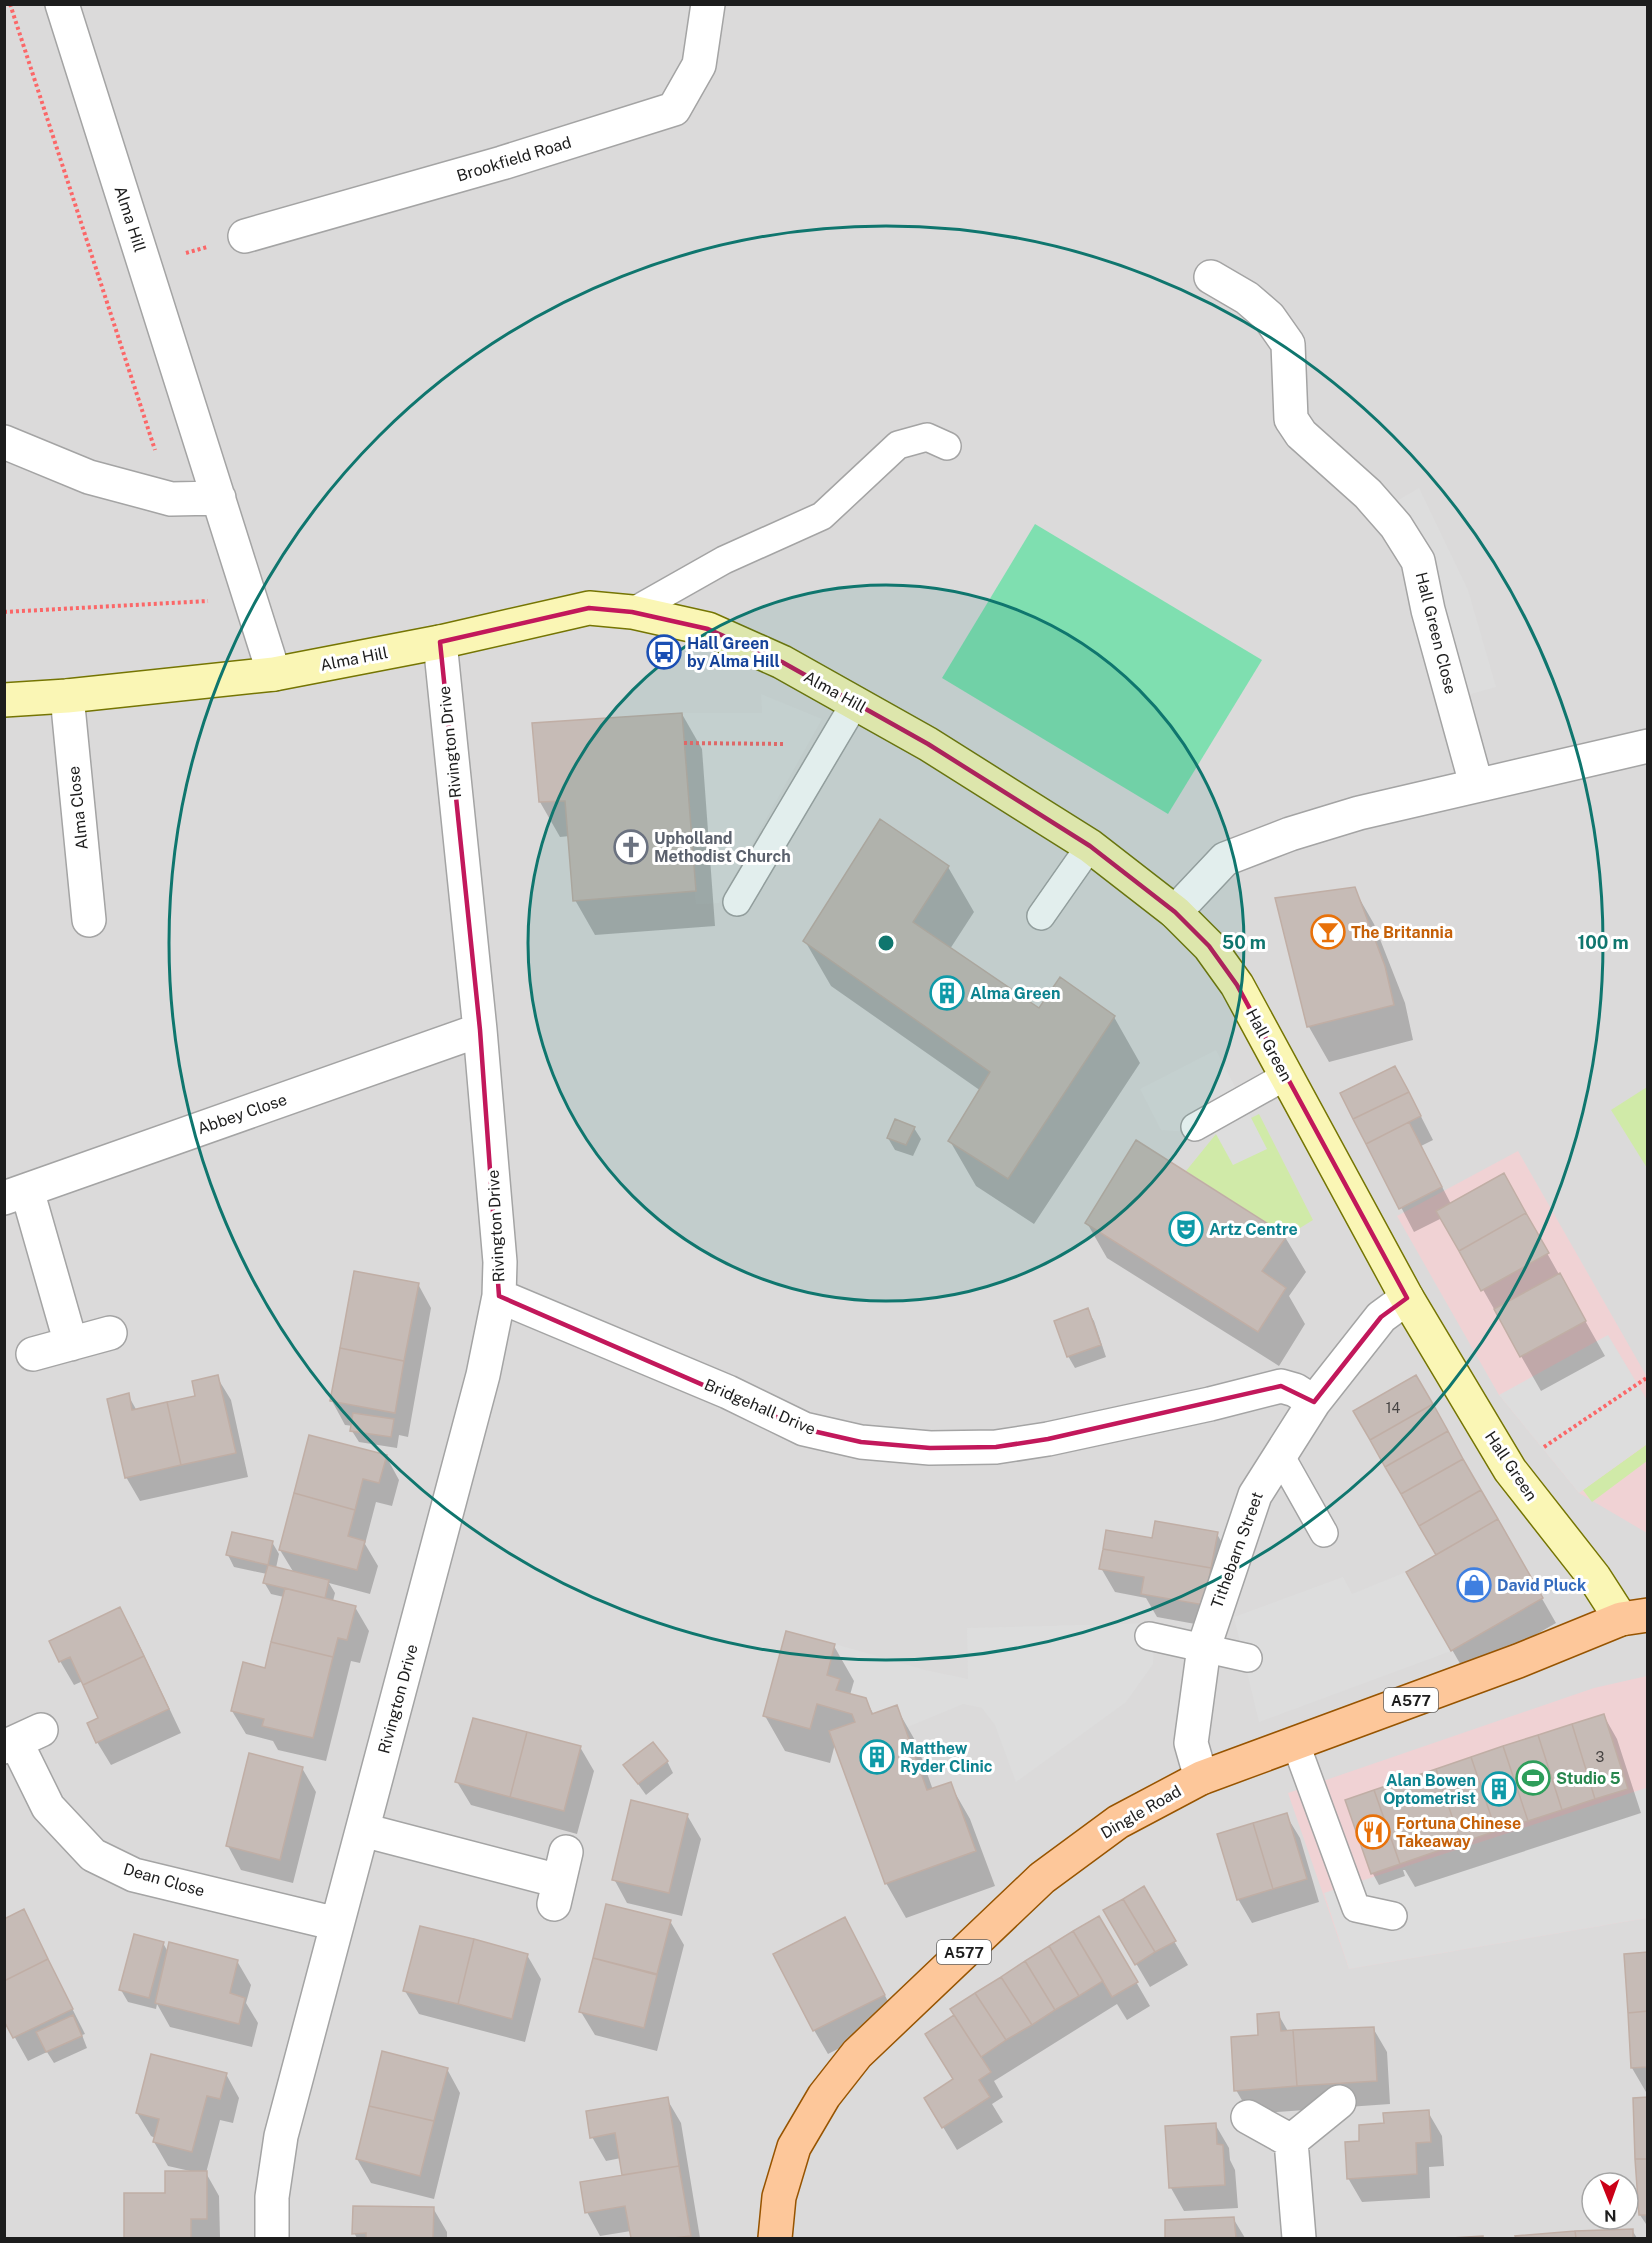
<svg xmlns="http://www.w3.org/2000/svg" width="1652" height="2243" viewBox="0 0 1652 2243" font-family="'Public Sans',sans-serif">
  <rect width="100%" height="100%" fill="#efe9e3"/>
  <!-- residential -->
  <path fill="#dbdada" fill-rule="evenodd" d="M5,5H1647V2238H5ZM1592,2183H1628V2219H1592Z"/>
  <!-- commercial -->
  <path fill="#f0d2d4" d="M1518,1151L1647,1377V1533L1579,1493L1499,1395L1397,1216Z
    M1647,1676V1918L1349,1969L1288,1793L1594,1688Z"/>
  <!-- grass -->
  <path fill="#d0eaa8" d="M1647,1087V1168L1611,1110Z
    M1259,1114L1313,1220L1287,1236L1186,1171L1216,1134L1266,1149L1251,1118Z
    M1646,1445L1647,1461L1592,1502L1583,1490Z"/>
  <!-- pitch -->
  <path fill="#7fdfb0" d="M1035,524L1262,660L1168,814L942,678Z"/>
  <!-- parking -->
  <path fill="#ddd" d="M1419,488L1468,590L1496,687L1467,695L1390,505Z
    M761,694L822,719L719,903L696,904L682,713H762Z
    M1216,1050L1267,1149L1233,1165L1216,1134L1161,1130L1140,1089Z
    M1608,1335L1647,1400V1444L1579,1493L1499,1395Z
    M1406,1572L1451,1651L1259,1722L1234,1617L1343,1577L1352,1594Z
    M1155,1623L1153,1664L1126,1702L1016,1782L995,1725L982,1708L963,1704L905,1728L872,1714L866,1698L836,1690L839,1679L827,1675L835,1644L925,1670L968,1679L967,1628Z
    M1646,1788L1648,1798L1647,1918L1349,1969L1324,1893Z"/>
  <!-- shadow -->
  <path fill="#0003" d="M682,714L702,749L715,926L595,935L575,900L570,836L560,837L540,802Z
    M948,867L974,912L950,949L1039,1010L1060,980L1114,1017L1140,1063L1034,1224L976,1186L950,1141L981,1091L831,986L805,941Z
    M1354,889L1374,924L1405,1003L1413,1040L1329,1062L1309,1027L1277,899Z
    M1408,1091L1433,1140L1421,1146L1451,1204L1503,1175L1605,1356L1541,1391L1442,1218L1414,1232L1342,1094Z
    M914,1128L921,1139L913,1156L895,1150L888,1138Z
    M1087,1223L1285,1237L1306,1272L1289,1296L1305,1324L1279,1366L1107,1258Z
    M418,1284L431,1308L408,1437L399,1435L397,1448L359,1442L352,1431L353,1426L345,1425L332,1401Z
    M1087,1310L1094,1321L1106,1357L1075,1368L1068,1356Z
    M217,1377L231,1400L248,1477L140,1501L126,1477L128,1395L137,1411L197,1397Z
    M1415,1377L1556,1623L1466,1674L1408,1573L1438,1555Z
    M386,1456L399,1480L392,1506L376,1502L365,1544L378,1566L370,1594L329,1583L335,1593L333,1601L355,1607L369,1631L360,1663L351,1661L326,1761L278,1750L273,1741L246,1734L232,1711L266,1670L284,1597L271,1594L264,1582L267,1574L234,1567L228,1555L272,1542L279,1554L276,1568L294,1573L280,1550Z
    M1217,1534L1230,1557L1217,1628L1157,1617L1146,1598L1115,1592L1101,1568L1153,1540Z
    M120,1608L133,1632L181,1733L111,1765L97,1742L100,1719L83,1681L74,1685L60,1661Z
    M834,1646L854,1681L850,1695L865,1699L874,1715L896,1707L916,1742L933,1790L950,1784L970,1819L995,1886L906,1918L886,1883L835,1744L830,1763L785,1751L765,1716Z
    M1604,1716L1617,1739L1641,1813L1415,1887L1405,1870H1403L1405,1876L1379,1885L1373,1874L1347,1801Z
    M580,1747L594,1771L577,1834L471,1805L457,1782Z
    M667,1761L673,1773L646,1795L625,1766Z
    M302,1768L316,1792L293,1883L241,1870L228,1846Z
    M687,1815L701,1839L682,1916L627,1903L614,1879Z
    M1286,1815L1300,1838L1319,1902L1252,1923L1238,1899Z
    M1143,1888L1188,1965L1150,1987L1105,1911Z
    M607,1905L670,1921L684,1945L657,2051L595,2035L581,2012Z
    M23,1911L85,2034L82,2035L87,2048L54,2063L47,2052L28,2061L4,2018Z
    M1099,1918L1150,2006L1127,2020L1117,2004L994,2081L1003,2097L992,2104L1003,2122L957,2150L940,2122L955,2081Z
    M163,1943L168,1952L237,1961L251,1985L246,2003L258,2023L252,2047L170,2027L157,2004L156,2009L128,2002L121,1990Z
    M858,1943L897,2019L828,2054L814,2030Z
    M1648,1954V2092H1646L1632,2068L1626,1955Z
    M527,1955L541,1979L525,2042L419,2014L405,1991Z
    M1278,2014L1289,2033L1373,2028L1387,2052L1390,2104L1250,2114L1236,2090L1260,2036Z
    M447,2069L460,2093L434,2199L371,2183L357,2159Z
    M226,2074L239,2098L233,2123L220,2120L206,2173L219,2196L220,2238H125V2194H167L190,2171L168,2166L154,2142L155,2138L151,2136L137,2113Z
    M667,2099L681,2123L700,2238H632L631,2231L600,2236L587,2212L624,2177L621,2158L606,2161L592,2137Z
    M1648,2099V2227L1640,2215Z
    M1428,2112L1442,2136L1444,2166L1429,2167L1430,2198L1362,2202L1348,2178L1361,2142L1385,2124Z
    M1215,2124L1229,2148L1230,2160L1235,2170L1238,2208L1184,2211L1171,2188Z
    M433,2208L447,2232V2238H357L354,2233Z
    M1233,2218L1245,2238H1167L1166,2222Z
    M1632,2230L1637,2238H1517V2237Z"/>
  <!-- building -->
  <path fill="#c6bbb6" stroke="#c0aea5" stroke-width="1.5" d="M682,713L696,891L573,901L565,801L539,802L532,723Z
    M880,819L949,866L913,922L1039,1008L1060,977L1115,1016L1008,1179L948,1141L990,1072L803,941Z
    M1355,887L1385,966L1394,1005L1307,1027L1275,898Z
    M1395,1066L1409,1092L1353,1119L1340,1093Z
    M1409,1092L1421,1116L1366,1144L1353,1119Z
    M895,1119L915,1127L906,1145L887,1138Z
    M1409,1122L1442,1187L1399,1209L1366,1144Z
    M1136,1140L1287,1236L1262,1271L1286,1288L1258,1332L1085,1223Z
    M1504,1173L1526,1213L1459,1251L1436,1211Z
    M1526,1213L1549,1253L1481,1291L1459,1251Z
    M354,1271L419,1283L404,1361L340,1348Z
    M1560,1273L1586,1321L1520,1357L1494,1309Z
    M1088,1308L1101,1345L1067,1357L1054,1321Z
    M340,1348L404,1361L395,1413L330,1401Z
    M218,1375L236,1453L181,1465L167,1402L195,1396L192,1381Z
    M1416,1375L1433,1404L1370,1440L1353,1411Z
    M129,1393L132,1410L167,1402L181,1465L125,1478L107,1399Z
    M1433,1404L1448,1431L1385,1467L1370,1440Z
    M353,1413L394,1419L391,1437L350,1431Z
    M1448,1431L1463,1459L1401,1494L1385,1467Z
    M309,1435L387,1455L379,1483L363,1479L355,1510L294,1493Z
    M1463,1459L1481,1490L1419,1526L1401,1494Z
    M1481,1490L1498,1519L1436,1555L1419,1526Z
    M294,1493L355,1510L348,1536L365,1541L357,1570L279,1550Z
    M1498,1519L1543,1598L1451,1651L1406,1572Z
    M1155,1521L1218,1532L1211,1568L1103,1549L1106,1530L1152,1538Z
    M232,1532L273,1541L268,1565L226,1555Z
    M1103,1549L1211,1568L1204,1605L1141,1594L1144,1577L1099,1569Z
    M268,1565L329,1580L325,1598L263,1583Z
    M285,1588L356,1606L347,1640L338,1638L333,1657L271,1642Z
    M120,1607L144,1656L83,1685L70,1657L59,1662L49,1641Z
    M786,1631L835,1644L827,1675L840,1679L836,1690L866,1698L872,1714L897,1705L927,1790L951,1782L976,1851L885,1884L829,1731L855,1722L852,1714L817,1704L810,1729L763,1716Z
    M271,1642L333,1657L313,1738L262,1726L264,1719L231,1711L243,1662L265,1668Z
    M144,1656L169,1709L96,1743L87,1723L98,1718L83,1685Z
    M1604,1714L1628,1789L1595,1799L1572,1724Z
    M473,1718L527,1732L510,1797L455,1782Z
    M1572,1724L1595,1799L1562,1810L1538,1735Z
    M527,1732L581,1746L564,1811L510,1797Z
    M1538,1735L1562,1810L1528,1821L1503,1746Z
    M653,1742L668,1761L638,1784L623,1765Z
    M1503,1746L1528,1821L1496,1831L1471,1757Z
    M249,1753L303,1767L280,1860L226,1846Z
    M1471,1757L1496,1831L1461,1843L1436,1769Z
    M1436,1769L1461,1843L1400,1864L1374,1790Z
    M1374,1790L1400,1864L1371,1874L1345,1800Z
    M631,1800L688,1814L669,1893L612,1880Z
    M1287,1813L1307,1879L1273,1889L1253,1823Z
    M1253,1823L1273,1889L1237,1900L1217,1834Z
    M1144,1886L1176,1941L1155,1952L1123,1899Z
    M1123,1899L1155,1952L1135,1965L1103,1910Z
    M606,1904L671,1920L657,1974L593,1958Z
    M24,1909L48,1959L4,1981V1919Z
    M1099,1916L1138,1982L1112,1997L1073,1931Z
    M845,1917L885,1995L813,2031L773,1954Z
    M420,1926L474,1939L458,2004L403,1991Z
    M1073,1931L1103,1981L1079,1996L1049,1946Z
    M134,1934L164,1942L149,1998L119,1990Z
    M474,1939L528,1954L512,2019L458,2004Z
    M169,1942L238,1960L230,1993L245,1998L239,2024L155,2003Z
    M1049,1946L1079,1996L1055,2010L1025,1961Z
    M1648,1952V2011L1628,2013L1624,1954Z
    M593,1958L657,1975L644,2028L579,2012Z
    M48,1959L73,2009L13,2038L4,2021V1981Z
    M1025,1961L1055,2010L1032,2025L1001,1977Z
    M1001,1977L1032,2025L1006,2040L975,1993Z
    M975,1993L1006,2040L981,2057L950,2009Z
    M1648,2011V2067L1631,2068L1628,2013Z
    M1279,2012L1281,2031L1293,2030L1297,2086L1234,2091L1231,2037L1258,2035L1257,2014Z
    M73,2015L82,2036L46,2052L36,2032Z
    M954,2015L991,2072L979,2080L990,2097L942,2128L924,2098L953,2079L925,2034Z
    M1374,2027L1377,2081L1297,2086L1293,2030Z
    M382,2051L448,2068L434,2121L369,2106Z
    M151,2054L227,2073L220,2099L207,2096L192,2152L153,2142L159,2119L136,2113Z
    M668,2097L679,2166L622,2175L615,2133L590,2138L586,2111Z
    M1648,2097V2159H1635L1633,2098Z
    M369,2106L434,2121L420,2176L356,2159Z
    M1429,2110L1431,2142L1416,2143L1417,2174L1347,2179L1345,2142L1359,2141V2125L1384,2123L1383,2113Z
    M1216,2123L1217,2144L1223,2145L1225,2185L1169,2188L1165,2126Z
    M1635,2159H1648V2215H1639Z
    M679,2166L691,2236L673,2238H631L625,2206L585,2213L580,2182Z
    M165,2171H207V2219H191V2238H124V2193H165Z
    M353,2206L434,2207L433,2238H366V2233L352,2234Z
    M1234,2217L1236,2238H1165V2220Z
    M1633,2229V2238H1576L1575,2231Z
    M1575,2231L1576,2238H1516L1515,2236Z
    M1483,2236V2238H1451Z"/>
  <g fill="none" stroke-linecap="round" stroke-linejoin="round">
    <defs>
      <path id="lane" d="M632,612L724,560L822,516L898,445L927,437L947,446
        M737,902L855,703
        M1041,916L1090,846
        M1195,1127L1286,1076
        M1280,1455L1324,1533
        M1149,1636L1248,1658
        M1295,1742L1356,1908L1393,1916"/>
      <path id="street" d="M62,4L274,674
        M245,236L502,163L674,109L699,65L708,4
        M1211,277L1247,298L1269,317L1288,344L1291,419L1301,434L1368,494L1396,526L1418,561L1428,610L1476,784
        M4,442L89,477L171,499L219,498
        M67,696L89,920
        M1175,912L1225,859L1290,834L1359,813L1648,746
        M27,1190L71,1344
        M4,1198L480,1030
        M499,1296L728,1392L804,1429L861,1442L930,1448L996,1447L1048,1439L1210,1404L1281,1386L1295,1390L1314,1402
        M33,1354L110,1333
        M16,1742L48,1807L93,1855L134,1875L337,1924
        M4,1747L41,1730
        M1201,1778L1191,1743L1204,1647L1255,1495L1314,1402L1381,1317L1407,1298
        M363,1830L559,1881
        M554,1904L566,1852
        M1248,2117L1291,2141L1339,2102
        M1291,2141L1299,2238
        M272,2238V2197L281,2136L483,1375L499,1296L500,1262L480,1030L440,642"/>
      <path id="secondary" d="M4,700L67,696L274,674L440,642L589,608L632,612L708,629L782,662L928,744L1090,846L1175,912L1209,946L1237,985L1407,1298L1510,1470L1594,1577L1621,1619"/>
      <path id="primary" d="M775,2238L779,2197L794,2147L824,2096L857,2054L1042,1878L1118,1822L1201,1778L1518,1661L1621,1619L1648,1615"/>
    </defs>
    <!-- lane casing -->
    <use href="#lane" stroke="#a4a4a4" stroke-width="30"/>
    <!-- street casing -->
    <use href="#street" stroke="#a4a4a4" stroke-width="36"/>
    <!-- secondary casing -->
    <use href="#secondary" stroke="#757503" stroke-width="36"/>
    <!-- primary casing -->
    <use href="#primary" stroke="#975400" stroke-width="36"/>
    <!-- path -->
    <path stroke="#fb6768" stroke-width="4" stroke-dasharray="3 3" stroke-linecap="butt" d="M10,4L155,450
      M186,253L207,247
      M4,612L208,601
      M684,743L786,744
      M1544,1447L1648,1377"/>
    <!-- lane -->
    <use href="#lane" stroke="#fff" stroke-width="27"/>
    <!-- street -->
    <use href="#street" stroke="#fff" stroke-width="33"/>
    <!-- secondary -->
    <use href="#secondary" stroke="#faf6b5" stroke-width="33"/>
    <!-- primary -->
    <use href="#primary" stroke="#fdc79a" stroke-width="33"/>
  </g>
  <!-- marked area -->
  <path fill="none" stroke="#c2185b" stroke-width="4.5" stroke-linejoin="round" d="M589,608L632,612L708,629L782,662L928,744L1090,846L1175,912L1209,946L1237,985L1407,1298L1381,1317L1314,1402L1281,1386L1048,1439L996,1447L930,1448L861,1442L804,1429L499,1296L480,1030L440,642Z"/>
  <!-- distance rings -->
  <circle cx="886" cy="943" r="358" fill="#0f766e" fill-opacity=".12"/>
  <g fill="none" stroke="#0f766e" stroke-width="3">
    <circle cx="886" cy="943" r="358"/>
    <circle cx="886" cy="943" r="717"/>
  </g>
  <!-- icons -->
  <defs>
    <symbol id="bus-ring" viewBox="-11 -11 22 22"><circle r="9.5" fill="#fff" stroke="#1a4fb4" stroke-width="1.5"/><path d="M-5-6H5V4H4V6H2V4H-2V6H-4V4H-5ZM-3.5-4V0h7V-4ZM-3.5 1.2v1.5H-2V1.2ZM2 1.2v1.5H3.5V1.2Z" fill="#1a4fb4"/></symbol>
    <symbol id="church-ring" viewBox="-11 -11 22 22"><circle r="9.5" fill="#fff" stroke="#6b7280" stroke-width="1.5"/><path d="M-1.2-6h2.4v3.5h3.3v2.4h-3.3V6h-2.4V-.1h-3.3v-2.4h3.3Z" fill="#6b7280"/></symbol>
    <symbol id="bar-ring" viewBox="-11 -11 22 22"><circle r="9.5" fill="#fff" stroke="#e8710a" stroke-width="1.5"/><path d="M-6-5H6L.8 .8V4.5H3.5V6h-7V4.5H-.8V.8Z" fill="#e8710a"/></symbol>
    <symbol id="building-ring" viewBox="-11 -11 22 22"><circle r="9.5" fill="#fff" stroke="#0f9aa8" stroke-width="1.5"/><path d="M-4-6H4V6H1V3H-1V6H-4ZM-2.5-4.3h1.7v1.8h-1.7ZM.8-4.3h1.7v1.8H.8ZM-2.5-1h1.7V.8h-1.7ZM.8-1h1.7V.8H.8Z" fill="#0f9aa8"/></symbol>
    <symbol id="theatre-ring" viewBox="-11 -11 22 22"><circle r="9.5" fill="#fff" stroke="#0f9aa8" stroke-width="1.5"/><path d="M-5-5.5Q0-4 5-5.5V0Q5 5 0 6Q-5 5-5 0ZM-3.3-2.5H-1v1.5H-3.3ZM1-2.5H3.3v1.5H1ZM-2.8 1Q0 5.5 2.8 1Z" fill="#0f9aa8"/></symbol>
    <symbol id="shop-ring" viewBox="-11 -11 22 22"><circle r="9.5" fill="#fff" stroke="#3f7fe0" stroke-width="1.5"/><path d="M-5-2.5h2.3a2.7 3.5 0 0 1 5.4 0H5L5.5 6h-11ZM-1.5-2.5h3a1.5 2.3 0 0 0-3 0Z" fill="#3f7fe0"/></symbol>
    <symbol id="stadium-ring" viewBox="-11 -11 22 22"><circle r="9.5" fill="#fff" stroke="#2e9e5b" stroke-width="1.5"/><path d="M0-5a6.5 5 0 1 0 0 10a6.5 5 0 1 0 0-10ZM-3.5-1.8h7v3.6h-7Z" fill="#2e9e5b"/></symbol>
    <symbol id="restaurant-ring" viewBox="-11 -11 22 22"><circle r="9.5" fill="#fff" stroke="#e8710a" stroke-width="1.5"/><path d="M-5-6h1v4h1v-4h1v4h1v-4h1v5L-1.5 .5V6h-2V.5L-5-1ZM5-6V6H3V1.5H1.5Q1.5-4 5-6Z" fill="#e8710a"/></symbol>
  </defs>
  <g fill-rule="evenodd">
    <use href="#bus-ring" x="645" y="633" width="38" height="38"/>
    <use href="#church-ring" x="612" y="828" width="38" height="38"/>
    <use href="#bar-ring" x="1309" y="913" width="38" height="38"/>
    <use href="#building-ring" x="928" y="974" width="38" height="38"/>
    <use href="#theatre-ring" x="1167" y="1210" width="38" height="38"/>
    <use href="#shop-ring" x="1455" y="1566" width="38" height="38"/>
    <use href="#building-ring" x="858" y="1738" width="38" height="38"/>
    <use href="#stadium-ring" x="1514" y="1759" width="38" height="38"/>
    <use href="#building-ring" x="1480" y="1770" width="38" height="38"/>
    <use href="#restaurant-ring" x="1354" y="1813" width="38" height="38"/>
  </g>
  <g text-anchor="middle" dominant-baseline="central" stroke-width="6" stroke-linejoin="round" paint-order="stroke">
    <!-- number labels -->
    <g font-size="14" fill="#474443">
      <text x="1393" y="1408">14</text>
      <text x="1600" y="1757">3</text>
    </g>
    <!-- shield labels -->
    <g fill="#fff" stroke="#616161" stroke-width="1.5">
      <rect x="1384" y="1688" width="54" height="24" rx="4.5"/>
      <rect x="937" y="1940" width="54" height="24" rx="4.5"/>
    </g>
    <g font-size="15" font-weight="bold" fill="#1d1d1d">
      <text x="1411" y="1700">A577</text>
      <text x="964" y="1952">A577</text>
    </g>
    <!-- street labels -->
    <g font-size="16" fill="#1d1d1d" stroke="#fff">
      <text transform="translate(514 159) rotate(-17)">Brookfield Road</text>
      <text transform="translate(130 219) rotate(72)">Alma Hill</text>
      <text transform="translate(1436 633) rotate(76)">Hall Green Close</text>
      <text transform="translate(354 659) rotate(-11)">Alma Hill</text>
      <text transform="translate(835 692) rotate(29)">Alma Hill</text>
      <text transform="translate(450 742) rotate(-96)">Rivington Drive</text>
      <text transform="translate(78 808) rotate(-96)">Alma Close</text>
      <text transform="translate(1269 1045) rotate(62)">Hall Green</text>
      <text transform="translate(242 1114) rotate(-19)">Abbey Close</text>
      <text transform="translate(496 1226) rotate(-93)">Rivington Drive</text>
      <text transform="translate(760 1407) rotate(23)">Bridgehall Drive</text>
      <text transform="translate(1511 1466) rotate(56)">Hall Green</text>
      <text transform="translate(1237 1550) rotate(-70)">Tithebarn Street</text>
      <text transform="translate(398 1699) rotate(-75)">Rivington Drive</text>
      <text transform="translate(1141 1812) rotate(-30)">Dingle Road</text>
      <text transform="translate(164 1880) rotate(16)">Dean Close</text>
    </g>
    <!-- transit labels -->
    <g font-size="16" font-weight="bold" fill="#164399" stroke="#fff" text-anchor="start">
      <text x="687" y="643">Hall Green<tspan x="687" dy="18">by Alma Hill</tspan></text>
    </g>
    <!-- worship labels -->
    <g font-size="16" font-weight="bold" fill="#5b616d" stroke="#fff" text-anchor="start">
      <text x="654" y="838">Upholland<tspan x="654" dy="18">Methodist Church</tspan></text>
    </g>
    <!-- food labels -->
    <g font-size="16" font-weight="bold" fill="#c56008" stroke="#fff" text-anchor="start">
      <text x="1351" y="932">The Britannia</text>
      <text x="1396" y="1823">Fortuna Chinese<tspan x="1396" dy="18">Takeaway</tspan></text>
    </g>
    <!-- culture labels -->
    <g font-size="16" font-weight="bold" fill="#0d838f" stroke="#fff" text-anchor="start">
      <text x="970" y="993">Alma Green</text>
      <text x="1209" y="1229">Artz Centre</text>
      <text x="900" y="1748">Matthew<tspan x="900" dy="18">Ryder Clinic</tspan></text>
      <text x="1476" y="1780" text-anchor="end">Alan Bowen<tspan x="1476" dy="18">Optometrist</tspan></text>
    </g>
    <!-- shop labels -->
    <g font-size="16" font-weight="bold" fill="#366cbe" stroke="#fff" text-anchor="start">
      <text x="1497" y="1585">David Pluck</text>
    </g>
    <!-- leisure labels -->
    <g font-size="16" font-weight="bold" fill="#27864d" stroke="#fff" text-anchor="start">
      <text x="1556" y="1778">Studio 5</text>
    </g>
  </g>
  <circle cx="886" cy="943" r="9" fill="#0f766e" stroke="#fff" stroke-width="3"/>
  <g font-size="18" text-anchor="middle" font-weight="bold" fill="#0f766e" stroke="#fff" stroke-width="6" stroke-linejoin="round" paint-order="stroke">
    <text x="1244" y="949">50 m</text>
    <text x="1603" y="949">100 m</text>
  </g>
  <!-- border -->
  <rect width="1652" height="2243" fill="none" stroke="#1d1d1d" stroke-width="12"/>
  <!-- north arrow -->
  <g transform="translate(1610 2201) rotate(179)"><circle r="28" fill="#ffffff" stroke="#a5a5a5" stroke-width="1.5"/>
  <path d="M0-4.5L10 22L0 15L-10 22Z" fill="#cb0017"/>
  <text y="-9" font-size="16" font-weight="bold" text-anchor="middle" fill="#1d1d1d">N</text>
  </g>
</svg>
